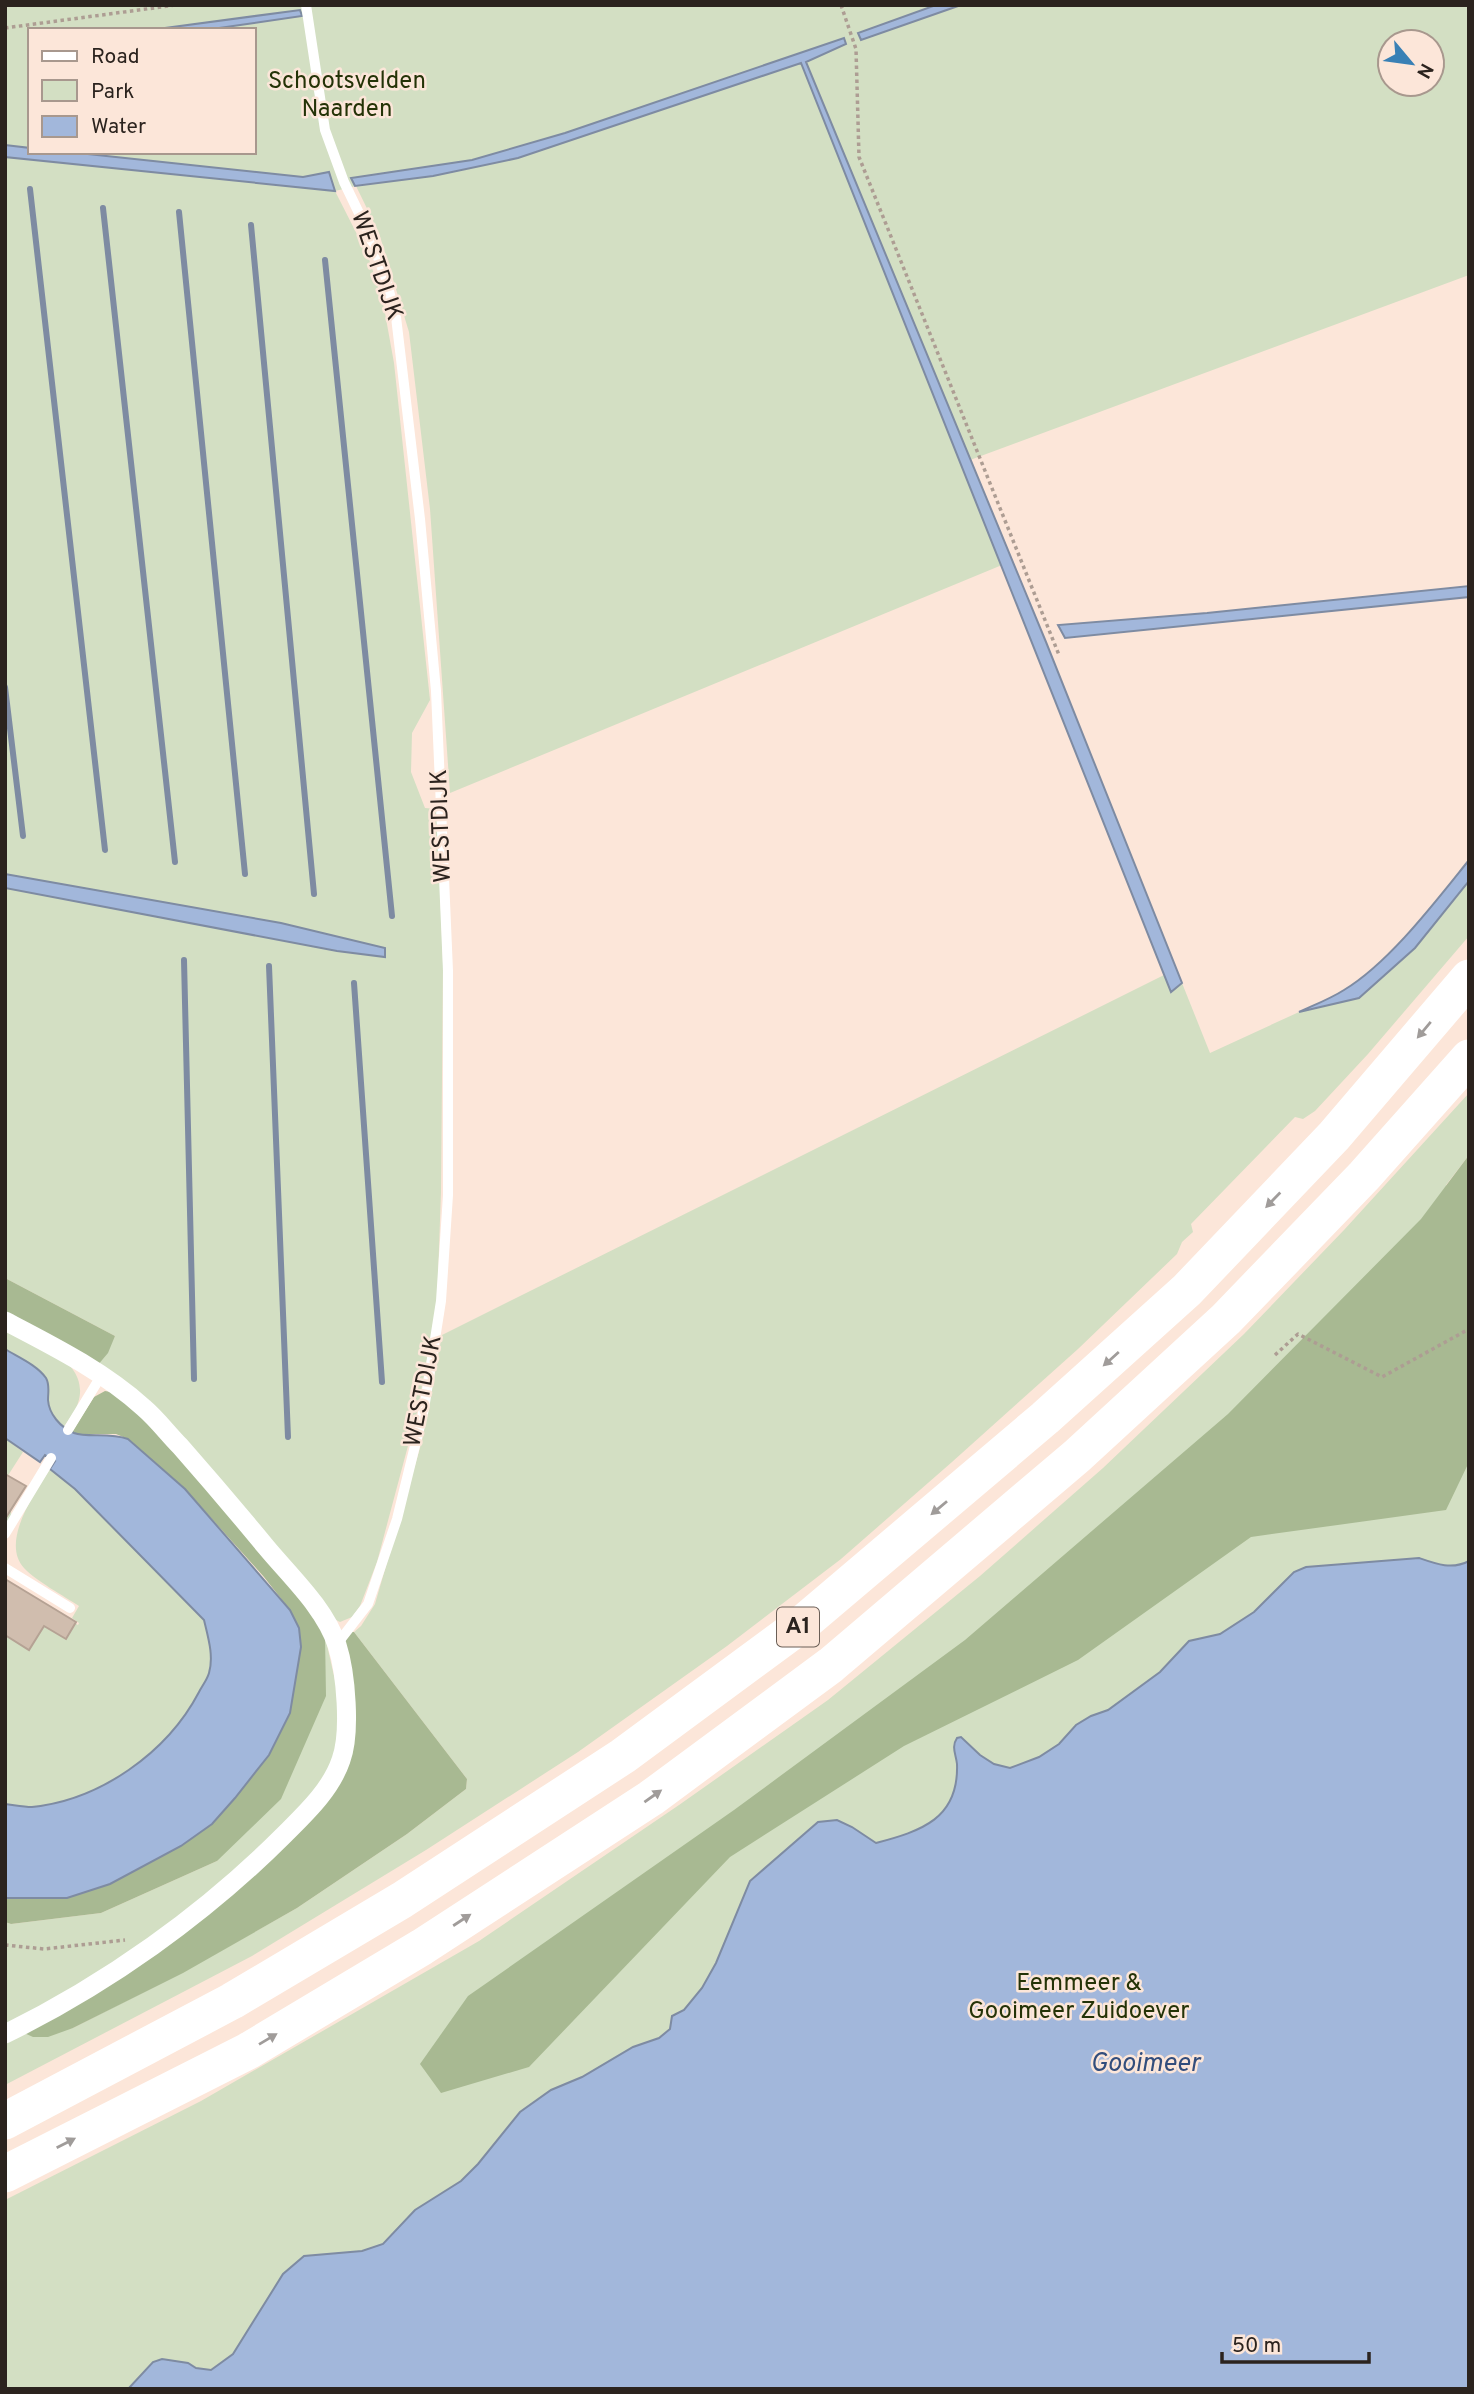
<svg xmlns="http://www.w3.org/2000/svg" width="1474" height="2394" viewBox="0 0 1474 2394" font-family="Overpass,sans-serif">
  <rect width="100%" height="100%" fill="#fce6d9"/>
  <!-- green -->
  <path fill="#d3dfc3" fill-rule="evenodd" d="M5,5H1469V275L970,460L806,62L801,63L1002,565L450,793L430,509L409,332L379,233L356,186L335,191L368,256L383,302L394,363L430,700L412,733L411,772L425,808L437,809L443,964L441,1192L437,1306L417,1412L377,1562L360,1606L352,1617L340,1622L332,1618L97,1366L115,1336L5,1278V888L336,951L385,957L345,938L281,923L5,874ZM30,30H254V152H30ZM1390,42H1432V84H1390Z
    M1469,881V936L1368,1054L1315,1111L1303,1119L1295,1117L1191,1224L1193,1232L1182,1242L1177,1254L1078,1349L952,1462L841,1559L727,1646L578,1752L426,1850L252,1956L5,2085V2041L22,2032L73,2028L183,1972L297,1908L407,1834L466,1789L467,1779L354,1632L361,1626L375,1604L422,1441L442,1335L1164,975L1171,991L1182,983L1210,1053L1299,1012L1359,998L1450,905Z
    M1469,1093V1155L1446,1185L1469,1299V2389H5V2200L201,2101L479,1941L679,1805L828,1700L980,1576L1103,1468L1244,1334L1344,1230Z
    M5,1327C33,1342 92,1360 78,1403C76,1411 68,1420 64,1427L54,1418L49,1406V1386L37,1369L5,1349Z
    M5,1438L23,1452L7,1477L25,1487L11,1511V1520L5,1527Z
    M50,1469L75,1489L204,1620C208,1637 214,1656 209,1673C206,1680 202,1686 199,1692C167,1753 100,1800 32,1807C23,1807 14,1805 5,1804V1581L78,1625L79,1623L72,1618L79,1606C64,1596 36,1581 24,1568C0,1542 35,1492 50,1469Z
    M325,1636L339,1698V1740L334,1759L315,1795L252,1858L142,1946L5,2028V1922L11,1924L101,1913L217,1861Z"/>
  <!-- forest -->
  <path fill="#a8b992" d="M1469,1155V1462L1446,1510L1251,1537L1078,1660L904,1746L730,1857L529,2067L441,2093L420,2064L468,1996L734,1810L965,1640L1228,1414L1421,1219Z
    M5,1278L115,1336L108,1353L97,1366L5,1315Z
    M105,1391L117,1393L130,1402L315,1614L325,1636L326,1696L281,1799L217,1861L101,1913L11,1924L5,1922V1898H67L110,1884L299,1628L290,1610L264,1577L185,1489L128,1439L116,1434H77L72,1432L94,1397Z
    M350,1632H354L467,1779L466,1789L407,1834L297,1908L183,1973L73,2028L48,2037H33L22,2032L151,1954L340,1778L341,1649Z"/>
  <!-- water -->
  <path fill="#a2b7db" stroke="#7e8ba2" stroke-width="2" d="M936,5H961L861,40L858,33Z
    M300,10L302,16L205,30H150Z
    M844,38L846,44L806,62L1046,642L1182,983L1171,992L801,63L518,158L433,176L355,186L351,178L472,160L565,133Z
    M5,145L30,148V152H69L303,177L329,172L335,191L5,157Z
    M1469,586V597L1065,638L1058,625L1207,613Z
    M1469,860V881L1415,948L1359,998L1299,1012C1314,1005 1330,999 1344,990C1389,963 1436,901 1469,860Z
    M5,874L281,923L385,948V957L337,951L5,888Z
    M5,1349C18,1357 37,1365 46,1378C50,1385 48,1392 48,1400C49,1414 60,1427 74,1433C88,1438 109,1432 128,1439L185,1489L290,1610L299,1628L301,1647L290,1713L269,1755L235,1798L212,1824L181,1846L110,1884L67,1898H5V1804C14,1805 23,1807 32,1807C100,1800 167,1753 199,1692C202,1686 207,1680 209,1673C214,1656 208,1637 204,1620L75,1489L50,1469L55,1461L45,1455L40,1462L5,1438Z
    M1419,1558C1436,1564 1452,1570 1469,1561V2389H128L153,2362L162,2359L188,2363L196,2368L211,2370L233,2354L283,2274L304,2256L362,2251L383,2244L415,2210L461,2181L478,2164L520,2112L551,2090L582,2077L633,2047L659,2038L670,2029L672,2016L684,2010L702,1988L716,1963L750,1881L818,1822L837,1820L852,1827L876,1843C921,1831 959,1819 957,1764C956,1754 951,1747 957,1738L961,1737L980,1755L994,1764L1010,1768L1039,1757L1059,1744L1076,1725L1091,1716L1108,1710L1160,1672L1189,1641L1220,1634L1254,1612L1294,1572L1306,1567Z"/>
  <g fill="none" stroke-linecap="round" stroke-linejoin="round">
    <!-- stream -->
    <path stroke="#7e8ba2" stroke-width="6" d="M30,189L105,850
      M103,208L175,862
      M179,212L245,874
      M251,225L314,894
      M325,260L392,916
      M5,687L23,836
      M184,960L194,1379
      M269,966L288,1437
      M354,983L382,1382"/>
  </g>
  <!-- building -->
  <path fill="#d0bdae" stroke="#b5a294" stroke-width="2" d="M5,1474L26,1486L5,1519Z
    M5,1579L76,1622L66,1639L44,1626L29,1650L5,1635Z"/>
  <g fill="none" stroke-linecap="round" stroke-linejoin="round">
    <!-- path -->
    <path stroke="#ad9d93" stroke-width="3.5" stroke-dasharray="3.5 3.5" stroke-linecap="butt" d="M841,5L856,49L859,157L1059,655
      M5,28L176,5
      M1275,1355L1298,1334L1382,1377L1469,1329
      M5,1945L44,1949L125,1940"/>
    <!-- service -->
    <path stroke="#fff" stroke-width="10" d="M306,5L325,130L344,182L370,236L385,276L396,317L420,519L436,691L448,971V1195L441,1301L424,1409L397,1519L368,1604L337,1644
      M68,1430L101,1376
      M5,1534L51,1458
      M5,1568L70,1608"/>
    <!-- minor -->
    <path stroke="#fff" stroke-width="19" d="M5,1321C53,1346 103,1371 144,1408C157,1419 168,1434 180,1446C209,1479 238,1513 266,1547C290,1576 325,1608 337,1645C346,1673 351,1733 341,1760C331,1790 305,1814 284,1835C204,1915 107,1984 5,2034"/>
    <!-- motorway -->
    <path stroke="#fff" stroke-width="37" d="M5,2121L232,2001L402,1900L623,1756L802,1624L1045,1418L1187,1290L1334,1136L1469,978
      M5,2174L248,2051L422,1947L651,1798L831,1665L1077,1456L1226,1319L1364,1176L1469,1058"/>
  </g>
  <!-- one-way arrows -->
  <defs><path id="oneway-solid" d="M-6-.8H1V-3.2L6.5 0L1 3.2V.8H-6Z" transform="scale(1.75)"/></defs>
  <g fill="#a09c9a">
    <use href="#oneway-solid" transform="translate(1424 1030) rotate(130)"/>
    <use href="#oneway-solid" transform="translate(1273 1200) rotate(134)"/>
    <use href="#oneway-solid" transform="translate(1111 1359) rotate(138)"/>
    <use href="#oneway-solid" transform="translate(939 1508) rotate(140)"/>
    <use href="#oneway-solid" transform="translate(653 1796) rotate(-35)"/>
    <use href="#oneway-solid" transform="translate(462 1920) rotate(-33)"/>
    <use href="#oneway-solid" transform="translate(268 2039) rotate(-31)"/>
    <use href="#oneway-solid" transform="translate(66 2143) rotate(-27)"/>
  </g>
  <g text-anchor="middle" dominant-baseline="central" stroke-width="5" stroke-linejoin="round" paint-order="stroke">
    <!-- shield labels -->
    <rect fill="#fce6d9" stroke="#6a5e56" stroke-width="2" x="777" y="1607.5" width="42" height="39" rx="5"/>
    <g font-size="23" font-weight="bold" fill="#2b231e">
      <text x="798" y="1627">A1</text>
    </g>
    <!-- park labels -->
    <g font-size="24" fill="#243307" stroke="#fce6d9">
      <text x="347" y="82">Schootsvelden<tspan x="347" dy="28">Naarden</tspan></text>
      <text x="1079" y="1984">Eemmeer &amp;<tspan x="1079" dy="28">Gooimeer Zuidoever</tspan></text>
    </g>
    <!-- street labels -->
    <g font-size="24" fill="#2b231e" stroke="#fce6d9">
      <text transform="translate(376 266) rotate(71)">WESTDIJK</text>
      <text transform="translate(442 826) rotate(-92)">WESTDIJK</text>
      <text transform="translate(424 1391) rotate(-79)">WESTDIJK</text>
    </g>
    <!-- water labels -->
    <g font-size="26" font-style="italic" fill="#324d7c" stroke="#fce6d9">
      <text x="1145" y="2064">Gooimeer</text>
    </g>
  </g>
  <!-- border -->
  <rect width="1474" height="2394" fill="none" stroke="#2b231e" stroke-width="14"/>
  <!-- legend -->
  <rect x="28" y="28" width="228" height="126" fill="#fce6d9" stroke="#a8988e" stroke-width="2"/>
  <rect x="42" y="51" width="35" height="10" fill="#ffffff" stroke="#a8988e" stroke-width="2"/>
  <text x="91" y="63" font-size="21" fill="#2b231e">Road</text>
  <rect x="42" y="80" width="35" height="21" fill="#d3dfc3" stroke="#a8988e" stroke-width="2"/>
  <text x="91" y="98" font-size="21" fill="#2b231e">Park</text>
  <rect x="42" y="116" width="35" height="21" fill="#a2b7db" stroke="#a8988e" stroke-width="2"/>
  <text x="91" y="133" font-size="21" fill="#2b231e">Water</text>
  <!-- north arrow -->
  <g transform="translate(1411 63) rotate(119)"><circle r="33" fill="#fce6d9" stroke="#a8988e" stroke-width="2"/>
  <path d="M0-5L12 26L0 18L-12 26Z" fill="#3980b5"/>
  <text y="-10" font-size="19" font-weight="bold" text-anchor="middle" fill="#2b231e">N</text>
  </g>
  <!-- scale -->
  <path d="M1222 2352v10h147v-10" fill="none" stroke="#2b231e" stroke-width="3.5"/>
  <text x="1232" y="2352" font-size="21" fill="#2b231e" stroke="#fce6d9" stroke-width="5" paint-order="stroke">50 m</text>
</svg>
